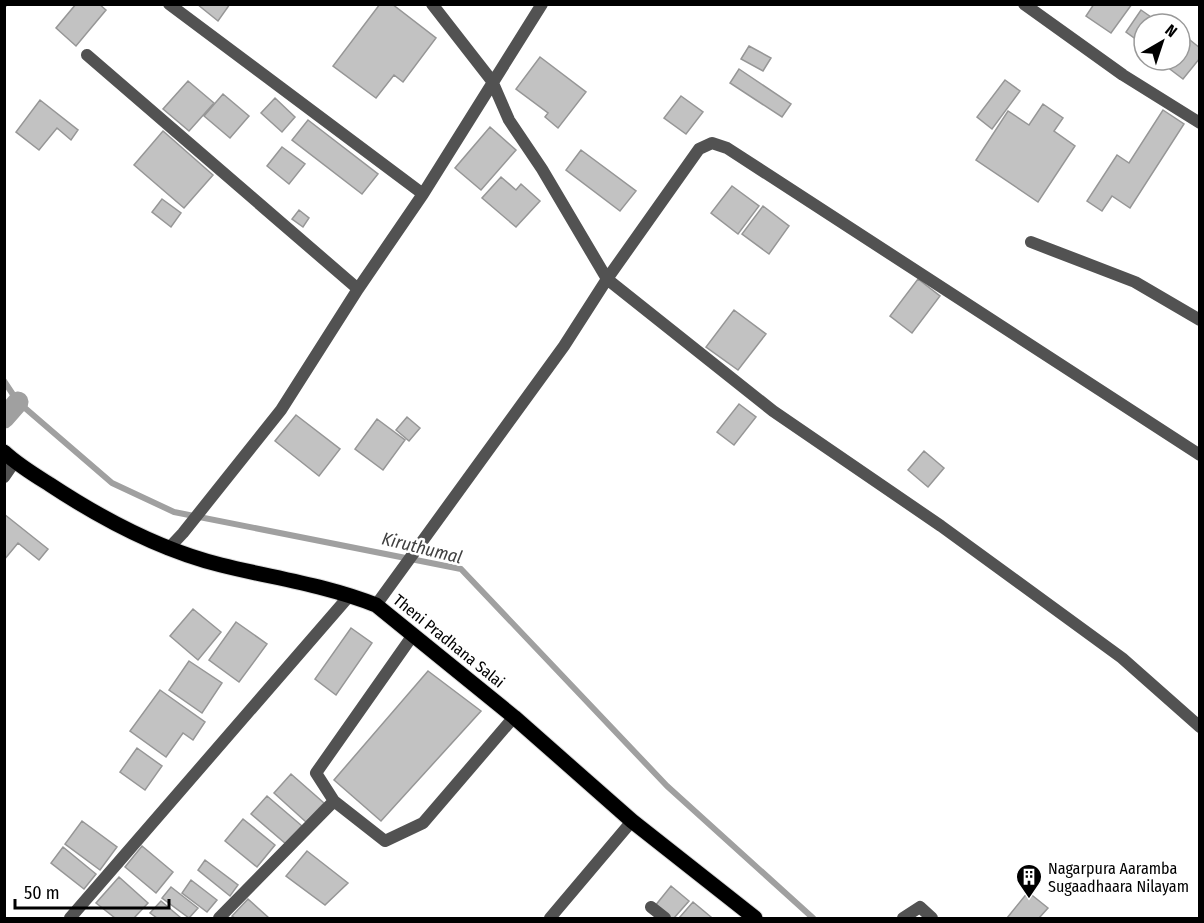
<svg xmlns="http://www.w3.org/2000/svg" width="1204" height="923" viewBox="0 0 1204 923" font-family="'Fira Sans Condensed',sans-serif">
  <rect width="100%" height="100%" fill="#fff"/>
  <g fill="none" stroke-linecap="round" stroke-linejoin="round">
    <!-- stream -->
    <path stroke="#a0a0a0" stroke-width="6" d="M4,5L5,4
      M4,381L18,402L112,483L174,512L461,569L667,786L813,918"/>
    <!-- canal -->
    <path stroke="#a0a0a0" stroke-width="21" d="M4,418L18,402"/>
  </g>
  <!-- building -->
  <path fill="#c2c2c2" stroke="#969696" stroke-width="1.5" d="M76,4H99L106,10L76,46L56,28Z
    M197,4H230L218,21Z
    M380,4H392L436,38L403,82L394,75L376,98L333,66Z
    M1094,4H1132L1111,33L1086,16Z
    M1141,10L1161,24H1144V45L1126,32Z
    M1180,32L1200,48V58L1183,79L1158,60H1180Z
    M749,46L771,58L763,71L741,59Z
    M540,57L586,92L558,128L545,117L548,113L516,89Z
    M739,69L791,104L782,117L730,83Z
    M1005,80L1020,91L992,129L977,117Z
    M188,81L214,103L189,131L163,109Z
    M223,94L249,116L230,138L204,116Z
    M681,96L703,112L686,134L664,118Z
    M275,98L295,117L282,132L261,113Z
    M40,100L78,130L71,140L57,128L39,150L16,132Z
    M1043,104L1063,118L1054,131L1075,146L1038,202L976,160L1008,111L1029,125Z
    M1163,110L1184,124L1130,208L1112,196L1102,211L1087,201L1117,155L1129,163Z
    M308,120L378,174L362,194L292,140Z
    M490,127L516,150L481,190L455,168Z
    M163,131L213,175L184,208L134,165Z
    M282,147L305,164L289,184L267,166Z
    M581,150L636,191L620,211L566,170Z
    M501,177L516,190L521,184L540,201L516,227L482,198Z
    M732,186L759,206L738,234L711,213Z
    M162,199L181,213L171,227L152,212Z
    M763,206L789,226L769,254L742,234Z
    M299,210L309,218L303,227L292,219Z
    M918,279L940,296L912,333L890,316Z
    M734,310L766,334L738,370L706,347Z
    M739,404L756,417L734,445L717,432Z
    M296,415L340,449L319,476L275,441Z
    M407,417L420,428L409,441L396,430Z
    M377,419L405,440L383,470L355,449Z
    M924,451L944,468L928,487L908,470Z
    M4,514L48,549L39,560L18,543L4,560Z
    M193,609L221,632L198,660L170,636Z
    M236,622L267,644L239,682L209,660Z
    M351,628L372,643L336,695L315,679Z
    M189,661L222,683L202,713L169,690Z
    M428,671L481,711L381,821L334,780Z
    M160,690L205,722L193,740L183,733L166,757L130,731Z
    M137,748L162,766L145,790L120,772Z
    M291,774L324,803L306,822L274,793Z
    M267,796L302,826L286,844L251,814Z
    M243,819L275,845L257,867L225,841Z
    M82,821L117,847L100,870L65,844Z
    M142,846L173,872L156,893L125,867Z
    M63,847L96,874L84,889L51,863Z
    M307,851L348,883L325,905L286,876Z
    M205,860L238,885L230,896L198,870Z
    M119,877L148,903L134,918H115L96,903Z
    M191,880L217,900L207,912L182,893Z
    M671,886L689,901L674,918H670L655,906Z
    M171,887L198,908L189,918L162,898Z
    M1028,892L1048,908L1039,918H1007Z
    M248,899L269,918H235L232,916Z
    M161,901L181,918H157L150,913Z
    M693,902L711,917L710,918H679Z"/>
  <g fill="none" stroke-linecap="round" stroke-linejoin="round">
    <defs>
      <path id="primary" d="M4,452C18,465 33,474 49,484C102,519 160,550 221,565C273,578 326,585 376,605L514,717L632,821L755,918"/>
    </defs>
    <!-- primary casing -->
    <use href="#primary" stroke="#dbdbdb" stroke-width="17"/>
    <!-- service -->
    <path stroke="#525252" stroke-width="12" d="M550,918L632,821
      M903,918L920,907L932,918"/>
    <!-- minor -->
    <path stroke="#525252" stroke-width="12" d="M169,4L423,194
      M1024,4L1123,75L1200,123
      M87,55L358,289
      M1031,242L1135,282L1200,320
      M1200,455L727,148L712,143L699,149L607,279L773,411L941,526L1122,658L1200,727
      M4,477L15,461
      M168,549L183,533L281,410L358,289L423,194L542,4
      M376,605L564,346L607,279L542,169L509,120L492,81L432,4
      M334,801L316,773L413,635
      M651,907L665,918
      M70,918L350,595
      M219,918L334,801L385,841L423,823L514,717"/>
    <!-- primary -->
    <use href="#primary" stroke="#000" stroke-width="15"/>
  </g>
  <!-- icons -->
  <defs>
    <symbol id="building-pin" viewBox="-11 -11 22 30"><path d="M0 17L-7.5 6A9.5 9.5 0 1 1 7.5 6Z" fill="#000" stroke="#fff"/><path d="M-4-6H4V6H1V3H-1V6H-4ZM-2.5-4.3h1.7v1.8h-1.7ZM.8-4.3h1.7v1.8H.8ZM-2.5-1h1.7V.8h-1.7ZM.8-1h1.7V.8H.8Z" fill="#fff"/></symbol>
  </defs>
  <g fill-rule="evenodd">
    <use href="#building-pin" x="1014" y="862" width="30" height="40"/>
  </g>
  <g text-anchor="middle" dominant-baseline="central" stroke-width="5" stroke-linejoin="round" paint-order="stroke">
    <!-- street labels -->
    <g font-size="16" fill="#000" stroke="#fff">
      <text transform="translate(449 641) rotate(39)">Theni Pradhana Salai</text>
    </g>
    <!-- poi labels -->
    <g font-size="16" fill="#000" stroke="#fff" text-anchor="start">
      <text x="1048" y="868">Nagarpura Aaramba<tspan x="1048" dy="18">Sugaadhaara Nilayam</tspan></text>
    </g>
    <!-- water labels -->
    <g font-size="18" font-style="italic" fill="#414141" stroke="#fff">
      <text transform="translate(422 548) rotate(14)">Kiruthumal</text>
    </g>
  </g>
  <!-- border -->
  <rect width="1204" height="923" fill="none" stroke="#000000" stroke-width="12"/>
  <!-- north arrow -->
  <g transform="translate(1162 42) rotate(39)"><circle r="28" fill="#ffffff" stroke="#999999" stroke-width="1.5"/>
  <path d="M0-4.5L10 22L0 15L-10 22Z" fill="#000000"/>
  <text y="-9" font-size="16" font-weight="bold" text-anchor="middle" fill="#000000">N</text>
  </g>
  <!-- scale -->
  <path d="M15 899v9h154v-9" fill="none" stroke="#000000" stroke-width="3"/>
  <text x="24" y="899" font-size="18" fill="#000000" stroke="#ffffff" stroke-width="4.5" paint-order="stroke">50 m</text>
</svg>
